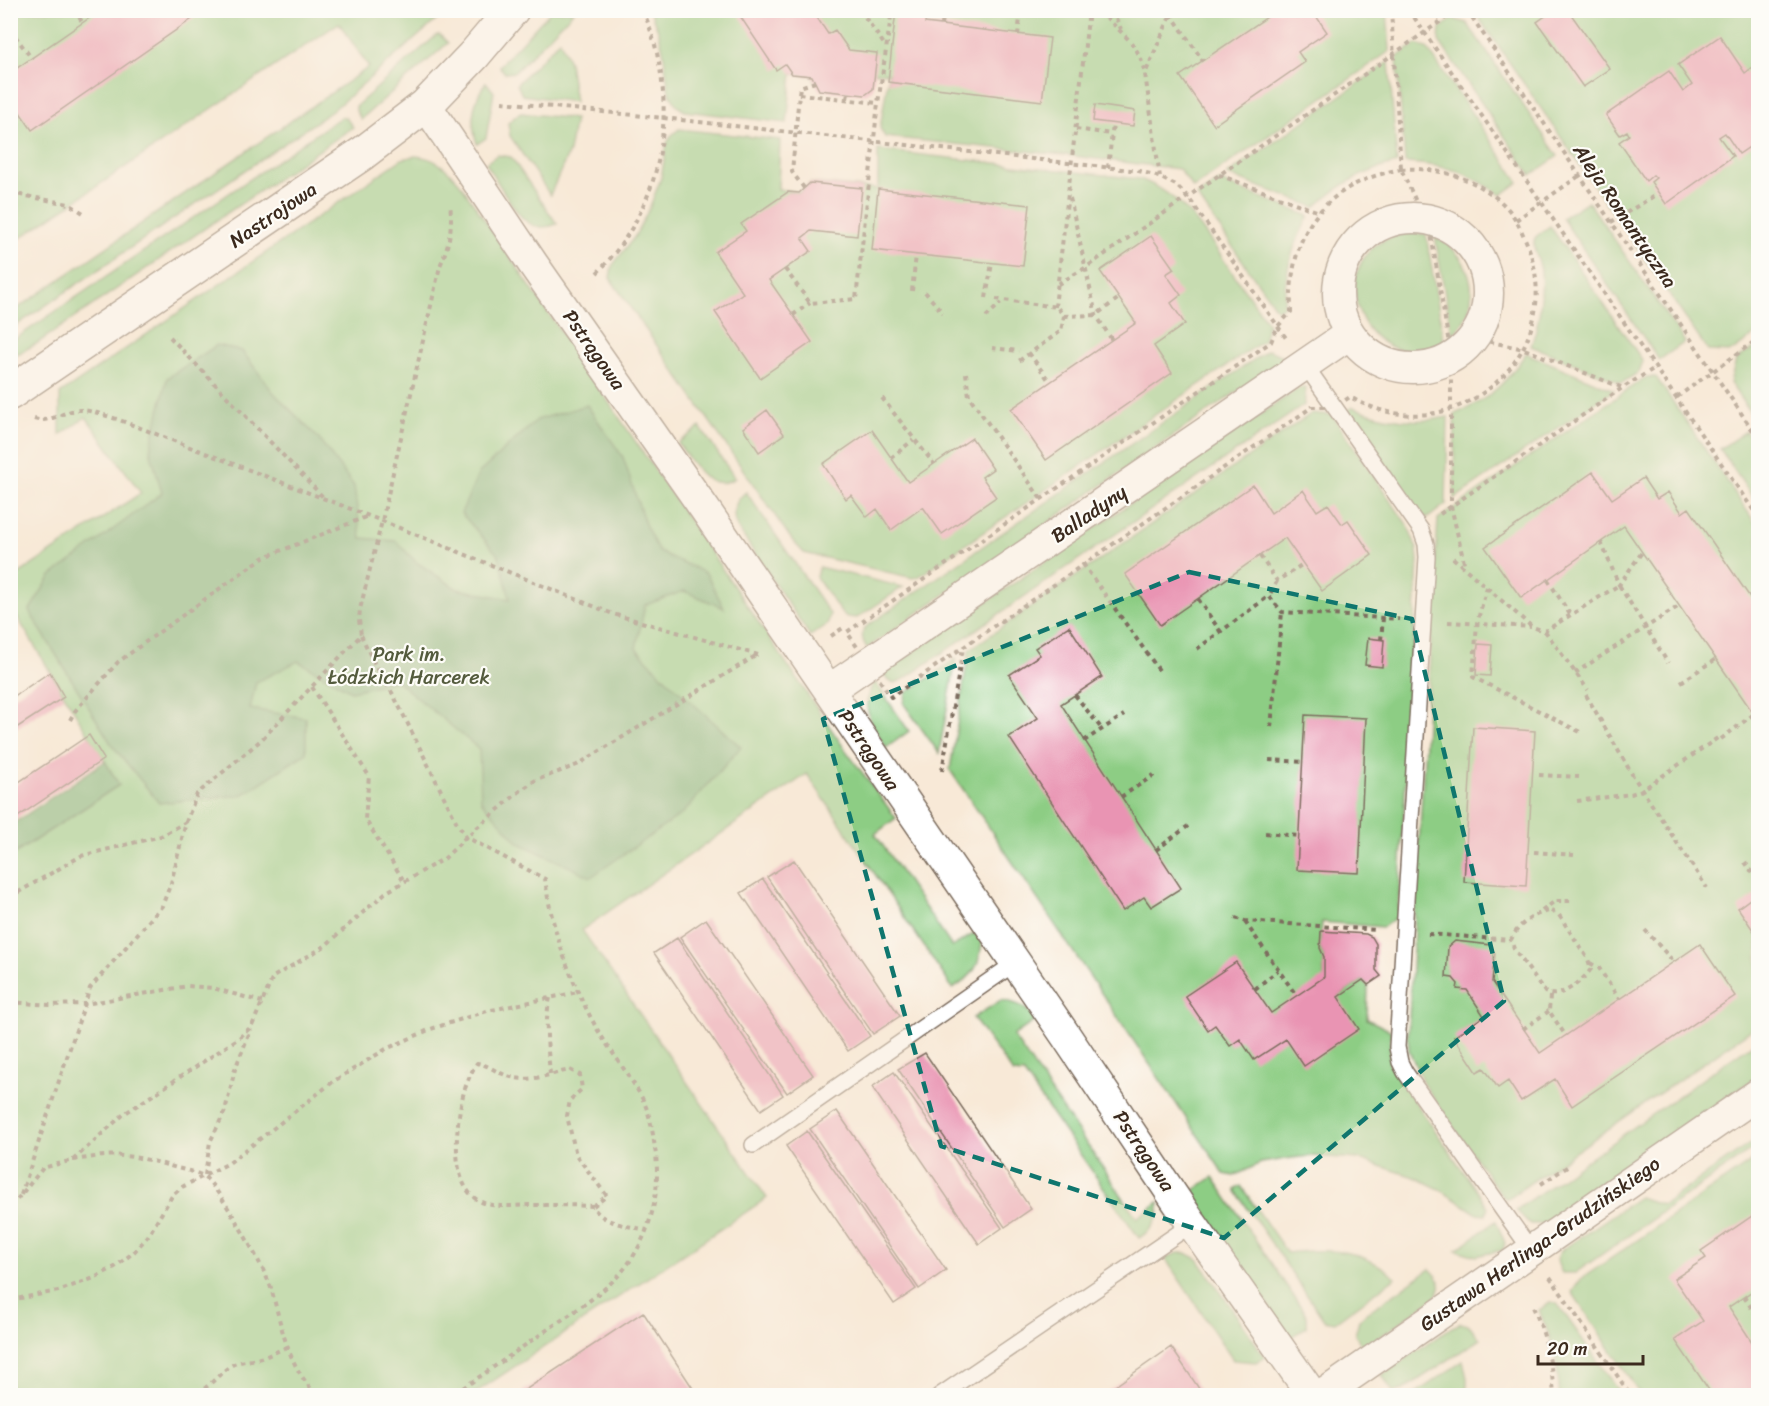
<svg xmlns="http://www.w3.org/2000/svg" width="1769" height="1406" viewBox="0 0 1769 1406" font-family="Sriracha,sans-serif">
  <rect width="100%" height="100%" fill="#fdfcf7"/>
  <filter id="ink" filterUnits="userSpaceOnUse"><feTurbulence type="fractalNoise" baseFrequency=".0167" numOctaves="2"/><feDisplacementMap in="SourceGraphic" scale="12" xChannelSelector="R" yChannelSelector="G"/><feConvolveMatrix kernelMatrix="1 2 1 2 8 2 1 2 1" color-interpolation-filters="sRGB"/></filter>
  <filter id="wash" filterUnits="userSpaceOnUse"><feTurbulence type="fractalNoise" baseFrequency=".008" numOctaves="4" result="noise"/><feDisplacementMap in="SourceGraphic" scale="24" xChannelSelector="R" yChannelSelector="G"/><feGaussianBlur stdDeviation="1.35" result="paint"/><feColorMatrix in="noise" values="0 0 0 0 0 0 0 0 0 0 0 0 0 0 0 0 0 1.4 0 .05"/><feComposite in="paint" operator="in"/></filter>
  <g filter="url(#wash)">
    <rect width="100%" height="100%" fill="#f8e9d7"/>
    <!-- green -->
    <path fill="#8dcd84" stroke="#647c51" stroke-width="1.5" d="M1476,10L1758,11V333L1731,352L1708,351L1476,14Z
      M11,11H447L332,111L11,329V313L369,67L339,23L11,244Z
      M551,11H574L515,72L505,73L499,66Z
      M650,11H1387L1390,51L1193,188L1179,169L1065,155L885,137L880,128L889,73L874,72L815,82L812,76L792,74L787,123L685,111L677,106L669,92L663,50L658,30Z
      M1453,19L1467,23L1558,156L1531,175L1439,41L1440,28Z
      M437,35H440L448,43L361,119L356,111V106Z
      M560,40L569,62L575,102L522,95L517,84Z
      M1416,44L1427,48L1519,182L1501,195C1466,171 1447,165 1405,163L1397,57Z
      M1389,62L1397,163C1363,172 1341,183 1315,207L1227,175Z
      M486,82L494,92L486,138L477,144C470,121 472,102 486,82Z
      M521,113L575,119L569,152L550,195L510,136L508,123L517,115Z
      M341,117L346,118L353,127L36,344L16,355L13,344L15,339Z
      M679,129L780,140L778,189L799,192L810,183L878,189V150L1140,179C1180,194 1202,227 1225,262C1239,282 1254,303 1268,323L1263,341L918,577L913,578L804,553L792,540L610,278L612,266L635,236L649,209L661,178L667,143L672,135Z
      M497,155L511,157L557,224C547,228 538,229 529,223C516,216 495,177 486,163Z
      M415,156C435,157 446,168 459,182L844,748L896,818L875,834L952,947L975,933L982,943C979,967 974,975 953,989L807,774L582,930L767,1198L472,1395L11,1396V856L119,785L11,607V579L141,493L86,417L60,435V394L402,159Z
      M1219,181L1309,216C1292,247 1285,269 1284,305L1277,310L1197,196Z
      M1588,201L1685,342L1659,360L1562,218Z
      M1550,226L1643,361L1639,372L1622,383L1531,346C1540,321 1543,297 1541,271C1540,262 1531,246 1535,238C1538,234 1546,229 1550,226Z
      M1413,233L1426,234L1444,341C1358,389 1311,241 1413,233Z
      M1435,237C1474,255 1485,306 1452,335Z
      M1758,345V424L1730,383L1736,360Z
      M1268,350L1281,355L1284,359L867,648C862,641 860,633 867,626Z
      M1526,353L1614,390L1454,499L1455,414C1489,400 1506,383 1526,353Z
      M1646,377H1656L1758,527V1025L1507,1199L1502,1196L1424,1085L1409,1050L1408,1036L1438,519Z
      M1299,388H1306L1304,405L904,679L895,683L889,681L883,673Z
      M1353,407C1384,420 1416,424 1448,417L1446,504L1428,518L1422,517L1417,512L1347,411Z
      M1312,413L1332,415L1408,526L1417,549L1418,561L1398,916L1383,927L1322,922L1320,948L1324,957V976L1338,997L1363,980L1368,985L1367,1019L1391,1031L1389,1064L1488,1207L1486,1214L1476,1213L1439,1189L1417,1178L1359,1159L1310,1156L1292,1158L1261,1163L1234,1176L1224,1174L950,770L969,650Z
      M700,427L735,478C708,495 691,461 678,443Z
      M1746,431L1758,448V505L1720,449Z
      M746,492L830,614L828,624L810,636L737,527C731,514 734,501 746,492Z
      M819,567L903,587L857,618L847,617L842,614L816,577Z
      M956,659L939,753L904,704L906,693Z
      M875,682L909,731L886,748C873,726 857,706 875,682Z
      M1001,1000C1017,1003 1027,1007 1036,1020L1013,1036L1137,1218L1159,1202C1160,1220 1153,1229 1139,1238L1024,1074L1013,1073L973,1018Z
      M1758,1040V1076L1542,1224H1530L1516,1210Z
      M1758,1138V1145L1575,1273H1562C1557,1263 1554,1258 1563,1249L1639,1197L1663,1205Z
      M1758,1157V1395H1641L1572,1292L1581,1279Z
      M1213,1177L1307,1316V1326L1291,1338L1191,1192Z
      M1241,1186L1287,1253C1332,1249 1358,1247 1396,1277L1335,1322L1324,1320L1235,1190Z
      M1496,1221L1505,1243L1503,1250L1476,1256L1456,1250Z
      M1178,1253H1186L1198,1259L1265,1357L1256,1362L1233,1360L1165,1258Z
      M1430,1269C1443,1281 1444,1288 1432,1300L1364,1348L1355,1335L1359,1320L1365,1314Z
      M1550,1303H1557L1621,1395H1560L1555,1351L1539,1310Z
      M1461,1323L1470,1326L1480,1339L1403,1390L1393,1392L1382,1375L1452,1327Z
      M1463,1361L1467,1378V1395H1413Z"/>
    <!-- forest -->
    <path fill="#72b072" stroke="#566d48" stroke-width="1.5" d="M217,345L242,351L273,392L318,438L354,486L361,538L396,541L416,562L457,589L510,599L499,556L461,513L479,473L537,420L587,405L623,457L645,524L659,552L706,573L724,608L684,591L645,605L636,648L665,678L741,747L683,813L591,877L519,843L481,801L479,749L397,681L351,691L298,661L256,682L250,709L306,718V753L242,795L159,803L112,745L29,611L51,576L162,493L150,450L167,378Z
      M105,761L119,785L11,856V825Z"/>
    <g id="blocks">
      <!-- building -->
      <path fill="#e994b3" d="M101,10H205L32,130L10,98V73Z
        M736,10H812L828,34L835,30L849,50L877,53L873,89L865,95L819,90L812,76L792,74L785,64L776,70Z
        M896,10H926L925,23L1050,38L1042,101L888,82Z
        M1267,10H1312L1327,32L1298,52L1305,62L1214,125L1180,76L1270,15Z
        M1554,10H1568L1610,69L1583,87L1537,22Z
        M1720,36L1745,73L1756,65L1758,69V141L1739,154L1725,133L1719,137L1733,156L1666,204L1651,182L1656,178L1653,175L1646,181L1619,142L1629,135L1627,131L1620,135L1606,115L1669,71L1683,92L1692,85L1678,65Z
        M1095,105L1135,111L1133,126L1093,121Z
        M810,183L862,188L857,236L811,231L802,238L811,251L769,280L812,342L760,378L715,312L743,293L715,252L746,231L741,224L788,192L799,193Z
        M878,189L1030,205L1023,266L872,250Z
        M1151,236L1174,269L1166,274L1181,295L1171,303L1185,324L1154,346L1172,373L1046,460L1011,409L1136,323L1100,271Z
        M767,410L784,434L759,452L743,428Z
        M872,430L908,482L972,438L993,469L982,477L996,497L942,534L923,507L891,530L877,509L867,517L851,495L846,499L823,464Z
        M1593,472L1612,499L1643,478L1657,499L1668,492L1682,513L1689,508L1758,609V720L1624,526L1521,598L1485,547Z
        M1253,485L1271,513L1303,490L1317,511L1328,504L1342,524L1348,520L1372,555L1322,591L1285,538L1160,625L1125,574Z
        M1069,626L1102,677L1061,704L1181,888L1151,907L1144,897L1123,911L1009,737L1038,718L1009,675L1040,655L1035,648Z
        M1368,638L1384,640L1382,667L1365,665Z
        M1478,644L1492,645L1490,676L1476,675Z
        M50,672L64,697L10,732V699Z
        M1305,715L1366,718L1359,873L1297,870Z
        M1473,727L1535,731L1526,886L1464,882Z
        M89,735L104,759L10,822V788Z
        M794,860L900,1016L873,1034L767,877Z
        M763,879L870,1036L848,1051L741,893Z
        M1758,893V931L1755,933L1738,908Z
        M706,919L813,1075L787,1093L680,937Z
        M1321,931L1366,934L1372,937L1376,944V970L1381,976L1368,985L1363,980L1338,997L1359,1029L1304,1066L1286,1039L1254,1060L1240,1039L1230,1046L1215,1025L1208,1030L1185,996L1236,962L1271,1013L1324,977V957L1320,948Z
        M677,938L783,1095L761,1110L654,953Z
        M1455,941L1491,945L1495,954L1492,982L1540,1053L1700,944L1735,996L1572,1106L1555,1079L1521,1101L1508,1081L1498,1088L1484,1068L1477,1072L1454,1037L1484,1016L1467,990L1457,989L1458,984L1453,978L1446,977L1448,947Z
        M925,1053L1031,1209L1005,1227L898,1069Z
        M894,1072L1002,1228L979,1244L872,1087Z
        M837,1111L946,1270L919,1289L810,1129Z
        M807,1131L916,1289L894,1304L786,1146Z
        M1758,1212V1287L1729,1307L1758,1351V1396H1740L1739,1393L1735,1396H1713L1675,1340L1703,1321L1674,1279L1706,1258L1701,1251Z
        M643,1312L698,1396H524L522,1392Z
        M1171,1347L1204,1396H1101Z"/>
    </g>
  </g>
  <g filter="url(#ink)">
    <use href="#blocks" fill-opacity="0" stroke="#7d6d5f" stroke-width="1.5"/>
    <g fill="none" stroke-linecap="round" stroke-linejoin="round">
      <defs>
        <path id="service" d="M1305,365L1421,530L1426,544L1427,557L1397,1047L1400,1062L1405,1072L1531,1250
          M753,1145L1015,963
          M939,1396L1192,1224"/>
        <path id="minor" d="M426,105L533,264L704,508L1066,1036L1192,1224L1313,1396
          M1338 293a75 75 0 1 1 150 0a75 75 0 1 1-150 0Z
          M829,690L1348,335
          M1321,1396L1758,1094"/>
        <path id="tertiary" d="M10,393L363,153L426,105L474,55L512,10"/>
      </defs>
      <!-- service casing -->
      <use href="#service" stroke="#7d6d5f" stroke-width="18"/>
      <!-- minor casing -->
      <use href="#minor" stroke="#7d6d5f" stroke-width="33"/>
      <!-- tertiary casing -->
      <use href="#tertiary" stroke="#7d6d5f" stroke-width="36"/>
      <!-- path -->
      <path stroke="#7d6d5f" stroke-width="4" stroke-dasharray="4.5 4.5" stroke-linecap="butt" d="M74,10L83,23
        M860,10L886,47
        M1100,10C1112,26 1130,36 1139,55C1142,60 1143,67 1145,74
        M1112,10L1121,29
        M1252,10L1270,15
        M1391,10L1401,169L1431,234L1451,356V506L1465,567
        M1409,10L1758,517
        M1467,10L1758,438
        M1171,14L1203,61
        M942,25L944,10
        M10,29L32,59
        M1018,35L1021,10
        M799,94L878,103
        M847,99L848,93
        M502,102L664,118L1139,171L1154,175L1176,185L1188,197L1286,338
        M1076,129L1111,134
        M1108,168L1113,124
        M1401,169C1440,167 1481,179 1508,209C1516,218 1521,230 1526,241C1554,307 1525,378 1459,406C1423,421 1383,416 1350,397L1335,407H1312L891,697L847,632L1271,342L1277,327L1291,312C1288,233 1322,185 1401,169Z
        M1219,175L1319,212
        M1160,177L1145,74L1171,14
        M804,188L792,172L799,94L800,87L815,82
        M10,193L69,204L85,214
        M1070,198L1096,315L1112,340
        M1516,220L1579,176
        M1611,222L1654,196
        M785,269L810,303L856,299L878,103L892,10
        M597,273C667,202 681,101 643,10
        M1058,284L1085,268L1457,10
        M912,291L916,255
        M925,292L943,313
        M986,298L992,263
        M996,299L1057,307L1064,316L1061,331L1016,363
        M1055,307L1089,10
        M793,315L810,303
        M1064,316L1096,315L1119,298
        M986,317L1001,303
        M170,337L323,497
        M1472,338L1524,349L1621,387
        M992,348L1019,351
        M1029,353L1050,382
        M966,373L969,396L1041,499
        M1677,397L1758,339
        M882,398L934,464
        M34,419C50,424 64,410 80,410C91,410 106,416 117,419L382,521L613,614L758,655
        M891,458L913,440
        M1440,514L1622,388L1655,368
        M1601,542L1619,585L1642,552
        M1260,556L1277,581L1303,564
        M1453,558L1532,627L1545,631L1619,585L1668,663
        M1083,564L1161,673
        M1548,580L1571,616
        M1277,581L1269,596L1282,612L1399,619
        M1487,587L1477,623L1473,677L1582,733
        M1198,599L1220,631
        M1448,622L1531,627
        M1545,631L1588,690
        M361,635L373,661L394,696L456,821L466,837L545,879C552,932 571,982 597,1029C611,1052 629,1074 642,1098C651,1115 653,1135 656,1155C661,1199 647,1248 614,1280C592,1301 566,1317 541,1334C511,1355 481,1376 451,1396
        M831,636L843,628
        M1381,640L1383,618
        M1197,649L1269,596
        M1575,673L1679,606
        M1681,682L1716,659
        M312,687L369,776L365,819L404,881
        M1075,695L1101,728
        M1586,695L1633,776L1707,888
        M70,720L75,711L118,662L251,566L265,557L368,516
        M1271,727L1282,612
        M1721,739L1754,714
        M1084,741L1124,715
        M1269,760L1303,762
        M942,771L963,648
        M1539,775L1579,777
        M1757,790H1758
        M1121,797L1154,775
        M1577,801L1631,794L1642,790L1719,737
        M1265,833L1299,836
        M1156,850L1188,826
        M1534,852L1574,855
        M1745,862L1758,881
        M10,897L81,856L161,836L186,822
        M1542,911L1555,901H1571
        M1551,911L1559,915L1588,959L1591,969C1583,981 1558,1001 1545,992L1514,949L1511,940C1517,925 1535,912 1551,911Z
        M1235,918L1245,921L1378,930
        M1245,922L1296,995
        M1645,930L1674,962
        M1428,934L1511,940
        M1590,963L1599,968L1619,999
        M1255,989L1278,970
        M1550,996L1549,1011L1566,1036
        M550,998C544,1023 548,1048 550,1074
        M10,1002L50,1005L85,1004L188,986L213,988L262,1002
        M1523,1029L1549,1011
        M73,1160C90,1158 107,1154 123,1156C142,1157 159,1163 177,1168C185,1170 196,1172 203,1176C217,1183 266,1271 271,1288C282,1327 287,1366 318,1396
        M205,1175L210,1142L225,1111L235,1069L251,1029
        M1541,1184L1567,1167
        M21,1195L90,988L162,906L171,883L186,822L197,794L261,740L361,635L359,620L360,609L382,521L440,266C449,245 453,227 450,204
        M10,1205L15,1202L43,1168L73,1160L124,1114L239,1038L252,1026L273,977L325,946L385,893L445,858L466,837L519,792L534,781L577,765L757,655
        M593,1206L607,1196L576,1155L567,1116L570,1100L582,1089L580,1075L570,1070C548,1074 526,1085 503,1074C493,1070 488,1065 477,1063C463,1084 458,1113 457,1138C456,1161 459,1197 487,1204C500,1207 515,1206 529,1205C550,1205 572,1205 593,1206C601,1224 630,1226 647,1230
        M1550,1277L1631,1396
        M1744,1297L1755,1313L1758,1314
        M10,1300L58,1291L94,1278L115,1267L134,1252L148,1236L172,1196L182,1187L229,1163L334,1081L386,1049L431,1029L487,1011L578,992
        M1533,1307C1546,1335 1552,1365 1554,1396
        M1753,1342L1758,1339
        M188,1396C208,1392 217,1373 234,1364C241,1361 248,1361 256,1359C267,1357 277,1351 287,1347"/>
      <!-- service -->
      <use href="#service" stroke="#fff" stroke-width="15"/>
      <!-- minor -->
      <use href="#minor" stroke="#fff" stroke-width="30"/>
      <!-- tertiary -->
      <use href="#tertiary" stroke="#fff" stroke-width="33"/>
    </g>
  </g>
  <!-- marked area -->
  <path d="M0 0H1769V1406H0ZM1189,572L1412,619L1504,1001L1224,1238L941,1146L823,719Z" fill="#f8e9d7" fill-opacity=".55" fill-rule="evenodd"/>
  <path fill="none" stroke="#0f766e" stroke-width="4.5" stroke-dasharray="12 8" stroke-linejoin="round" d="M1189,572L1412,619L1504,1001L1224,1238L941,1146L823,719Z"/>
  <g text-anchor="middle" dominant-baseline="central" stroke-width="4.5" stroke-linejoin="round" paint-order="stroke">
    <!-- street labels -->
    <g font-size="20" fill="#3b2a1e" stroke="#fdfcf7">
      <text transform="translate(273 215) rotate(-34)">Nastrojowa</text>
      <text transform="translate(1625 216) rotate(56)">Aleja Romantyczna</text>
      <text transform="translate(594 350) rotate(55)">Pstrągowa</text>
      <text transform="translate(1089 514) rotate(-34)">Balladyny</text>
      <text transform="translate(869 750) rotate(56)">Pstrągowa</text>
      <text transform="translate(1144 1151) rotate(56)">Pstrągowa</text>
      <text transform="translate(1540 1244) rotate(-35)">Gustawa Herlinga-Grudzińskiego</text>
    </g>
    <!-- park labels -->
    <g font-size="20" fill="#545b3d" stroke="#fdfcf7">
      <text x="409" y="654">Park im.<tspan x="409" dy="23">Łódzkich Harcerek</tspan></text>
    </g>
  </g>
  <!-- margin -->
  <rect width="1769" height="1406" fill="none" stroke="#fdfcf7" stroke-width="36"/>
  <!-- scale -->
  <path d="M1538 1355v9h105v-9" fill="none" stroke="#3b2a1e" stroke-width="3"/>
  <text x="1547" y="1355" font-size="18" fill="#3b2a1e" stroke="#fdfcf7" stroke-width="4.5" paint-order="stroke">20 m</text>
</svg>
